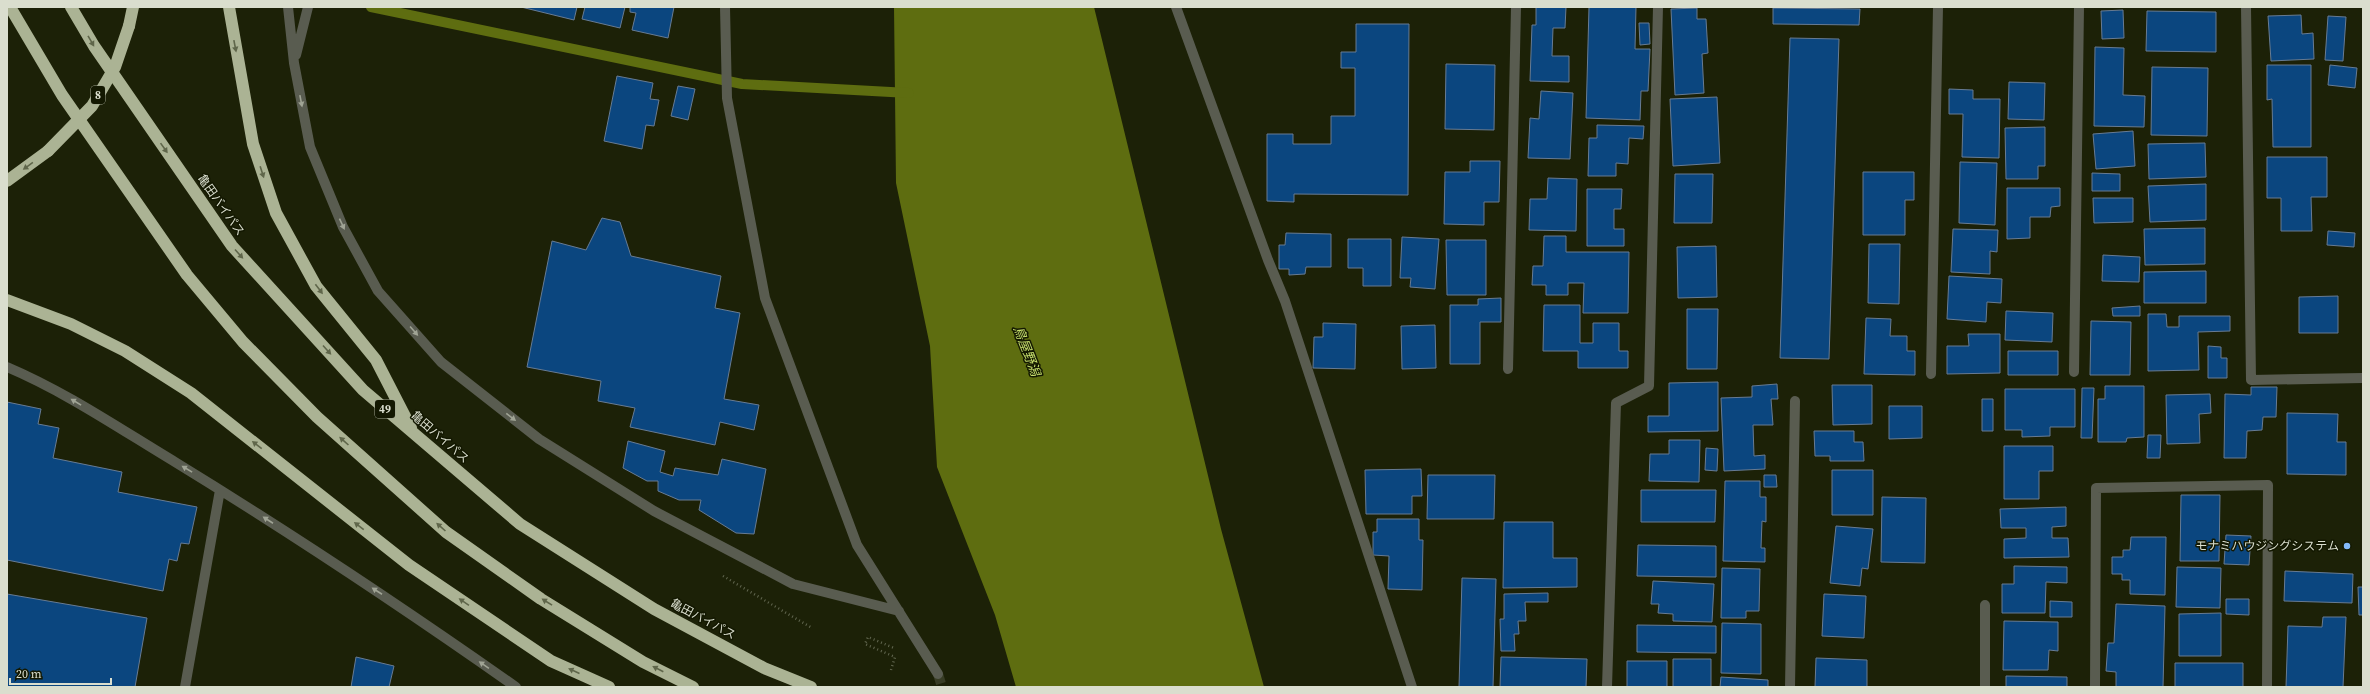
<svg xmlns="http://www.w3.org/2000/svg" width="2370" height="694" viewBox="0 0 2370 694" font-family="'Source Serif 4','Noto Sans JP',serif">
  <rect width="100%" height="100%" fill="#1c2107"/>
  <!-- water -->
  <path fill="#5e6d10" d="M894,7H1094L1221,529L1264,687H1016L995,615L937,467L930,346L896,183Z"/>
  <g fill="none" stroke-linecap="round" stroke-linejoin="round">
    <!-- stream -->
    <path stroke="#5e6d10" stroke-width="10" d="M371,7L742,84L909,93"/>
  </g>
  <!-- building -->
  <path fill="#0b467f" stroke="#677b93" d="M521,7H577L574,20Z
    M585,7H625L620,28L582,19Z
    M630,7H674L668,38L632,30L636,13L630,12Z
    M1536,7H1566L1565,28H1553L1552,56H1569V82L1530,81L1532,25H1536Z
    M1589,7H1636L1635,49H1650L1648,91H1641L1640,120L1586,118Z
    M1697,8V19H1706L1708,53L1702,54L1704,93L1675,95L1671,9Z
    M1773,8L1860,9L1859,25L1773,24Z
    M2123,10L2124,38L2102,39L2101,11Z
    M2147,11L2216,12V52L2146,51Z
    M2301,15L2302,34L2313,33L2314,59L2271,61L2268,16Z
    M2328,16L2346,17L2343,61L2325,60Z
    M1639,23H1649L1650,44L1640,45Z
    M1356,24H1409L1408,195L1294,194V202L1267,201V134H1293V144H1331V116H1355V68H1341V52H1356Z
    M1790,38L1839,39L1829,359L1780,358Z
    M2095,47L2124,48L2123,95L2145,96L2144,127L2094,126Z
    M1446,64L1495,65L1494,130L1445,129Z
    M2267,65H2311V147H2273L2272,99L2267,100Z
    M2330,65L2357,68L2355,88L2328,85Z
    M2152,67L2208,68L2207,136L2151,135Z
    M617,76L653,83L650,99L659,100L654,126L646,125L642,149L604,141Z
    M2009,82L2045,83L2044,120L2008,119Z
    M678,86L695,89L688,120L671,116Z
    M1949,89L1973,90V99H2000L1999,158L1962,157L1963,114H1949Z
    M1541,91L1573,93L1570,159L1528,158L1530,118L1539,119Z
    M1717,97L1720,163L1673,166L1670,99Z
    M1597,125L1644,126L1643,139L1629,138L1628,164L1616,163V176H1588L1589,138H1597Z
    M2045,127V166H2038V179H2006L2005,128Z
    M2133,131L2135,166L2096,169L2093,134Z
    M2205,143L2206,177L2149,179L2148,144Z
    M2267,157H2327V197H2311L2312,231H2281V198H2267Z
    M1470,161H1500L1499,202H1484V225L1444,224L1445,172H1470Z
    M1960,162L1997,163L1995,225L1959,223Z
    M1863,172H1914V200H1905V235H1863Z
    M2092,173L2120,174V191H2092Z
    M1675,174H1713L1712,223H1674Z
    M1548,178L1577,179L1576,231L1529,230L1530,199H1547Z
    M2206,184V220L2150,222L2148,186Z
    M2007,188H2060V206L2051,207L2050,217H2030V238L2007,239Z
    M1587,189H1622L1621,209H1614V229H1624V246H1587Z
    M2093,198H2133V222L2094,223Z
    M602,218L620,222L631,256L721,276L715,308L740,313L724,399L759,405L754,430L720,422L715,445L630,427L635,408L598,401L601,381L527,367L552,241L586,250Z
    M2205,228V264L2145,265L2144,229Z
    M1953,229L1998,230L1997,252L1990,251V274L1951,272Z
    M2328,231L2355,233L2354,247L2327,245Z
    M1286,233L1331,234V267H1306L1305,274L1289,275V269H1279V245H1285Z
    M1544,236H1566V252H1629L1628,313H1583L1584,283H1568V295H1546V285H1532L1533,266H1543Z
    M1402,237L1439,239L1435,289L1410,287L1411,278H1400Z
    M1348,239H1391V286H1363V268H1348Z
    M1446,240H1486V295H1447Z
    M1869,244H1900L1899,304L1868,303Z
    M1716,246L1717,297L1678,298L1677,247Z
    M2103,255L2140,257L2139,282L2102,281Z
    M2206,271V303H2144V272Z
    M1949,276L2002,279L2001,303L1987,302L1986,322L1947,319Z
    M2338,296V333H2299V297Z
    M1501,298V322H1480V364H1450V305H1478V299Z
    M1544,305H1580V343H1593V323H1619V351H1628V368H1578V351H1543Z
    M2140,306V316H2113L2112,308Z
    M1687,309H1718L1717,369H1687Z
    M2006,311L2053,313L2052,342L2005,340Z
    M2148,314H2166L2167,327H2179V316H2230V331L2198,332L2199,370L2148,371Z
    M1866,318L1891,319L1890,336H1907V351H1915V375L1864,374Z
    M2091,321L2131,322L2130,375H2090Z
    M1323,323L1356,324L1355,369L1313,368L1314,337H1323Z
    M1435,325L1436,368L1402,369L1401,326Z
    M1968,334H2000V373L1947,374V346H1969Z
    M2208,346L2221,347V358H2227V378H2208Z
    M2008,351H2058V375H2008Z
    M1718,382V431L1648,432V416H1669V383Z
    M1777,384L1778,399H1771L1773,425H1753L1754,456L1765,455V469L1724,471L1721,398L1752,397V386Z
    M1832,385H1872V424L1833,425Z
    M2105,386H2144V437L2127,438L2126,442H2098V399H2105Z
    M2251,387H2277L2276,417H2263L2262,430L2247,431L2246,458H2224L2225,394L2251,395Z
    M2082,388H2094L2092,438H2081Z
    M2005,389H2075V427H2050V436L2022,437V430H2005Z
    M2210,394L2211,413L2199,414L2200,443L2167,444L2166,395Z
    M1982,399H1993V431H1982Z
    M7,402L41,409L38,424L59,428L53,458L122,472L118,492L197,507L189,544L181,543L177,561L169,559L163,591L7,560Z
    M1889,406H1922V438L1889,439Z
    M2287,413L2338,414L2337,442H2346V475L2287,474Z
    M1814,431H1854V442H1863L1864,461H1830V456H1815Z
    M2148,435H2161L2160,458H2147Z
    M1669,440H1700L1699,482L1649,481L1650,454H1669Z
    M628,441L665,451L660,472L673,476L675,468L718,475L722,459L766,469L754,534L736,533L699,510L701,500H679L658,491V481H647L623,468Z
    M2004,446H2053V471H2039V499H2004Z
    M1706,448L1718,449L1717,471L1705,470Z
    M1421,469L1422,496H1412V514H1366L1365,470Z
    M1832,470H1873V515H1832Z
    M1428,475H1495L1494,519H1427Z
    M1764,475H1776L1777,487H1764Z
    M1725,481H1760V497H1766V522L1762,521L1761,548H1765V562L1723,561Z
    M1641,490H1716L1715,522H1641Z
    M2181,495H2220L2219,561H2180Z
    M1882,497L1926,498L1925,563L1881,562Z
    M2066,507V526L2052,527V538H2068L2069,557L2004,558V539L2026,538V528H2001L2000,509Z
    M1377,519H1419V540H1423L1422,590L1388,589L1389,556L1373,555V532H1377Z
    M1504,522H1553V558H1577V587L1503,588Z
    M1836,526L1873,529L1868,569L1862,568L1860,586L1830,583Z
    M2226,535L2251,536L2249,565L2224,564Z
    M2131,537H2166L2165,595L2130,594V580H2122V574H2112V557H2123V550H2130Z
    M1638,545L1716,546V577L1637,576Z
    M2014,566L2067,567V583L2046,582L2045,613H2002V584H2014Z
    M2177,567L2221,568L2220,608L2176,607Z
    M1722,568L1760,569L1759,611H1746V618H1721Z
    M2285,571L2353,574L2352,603L2284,601Z
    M1462,578L1496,579L1493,687H1459Z
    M1653,581L1714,584L1712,622L1673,621V614L1658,613L1659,604H1651Z
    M2358,587H2363V615H2359Z
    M1548,593V602H1525L1526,621H1518L1519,634H1514L1515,651H1501L1500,619H1504V594Z
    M7,594L147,618L135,687H7Z
    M1824,594L1866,596L1864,638L1822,636Z
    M2226,599H2249V615L2226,614Z
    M2050,601L2072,602V617H2050Z
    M2116,604L2165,606L2163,687H2116V672L2106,671L2108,643H2114Z
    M2221,613V656H2179V614Z
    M2323,617H2346L2343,687H2286L2288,626L2322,627Z
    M2004,621L2058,622V651L2049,650L2048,670H2003Z
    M1722,623L1761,624V674L1721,673Z
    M1637,625L1716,626V653L1637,652Z
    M356,657L394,666L389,687H351Z
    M1501,657L1587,659L1586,687H1500Z
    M1816,658L1867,660V687H1815Z
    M1673,659H1711V687H1673Z
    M1627,661H1667V687H1627Z
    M2175,663H2243V687H2175Z
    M2006,676L2067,677V687H2006Z
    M1721,677L1768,680V687H1720Z"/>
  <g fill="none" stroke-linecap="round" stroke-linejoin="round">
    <!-- street-tunnel -->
    <path stroke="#383d25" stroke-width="10" stroke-dasharray="10 5" stroke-linecap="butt" d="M938,674L942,687"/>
    <!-- path -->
    <path stroke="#626750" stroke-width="2.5" stroke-dasharray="1 3" stroke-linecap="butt" d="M723,576L812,628
      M891,670L895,657L865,644L868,637L894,648"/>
    <!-- street -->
    <path stroke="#595c50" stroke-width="10" d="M288,7L294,63L310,147L343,227L378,291L441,362L539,439L654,511L793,584L899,611
      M725,7L727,98L765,298L857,545L938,674
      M1176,7L1268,260L1285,301L1412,687
      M2246,7L2251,380L2363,378
      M296,55L308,7
      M7,367C66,392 120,429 175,462C291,533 405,609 516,687
      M1508,369L1516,7
      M2074,372L2079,7
      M1931,374L1938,7
      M185,687L220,490
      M1607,687L1616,403L1649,386L1658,7
      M1790,687L1795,401
      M1985,687V605
      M2095,687L2096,488L2268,485L2267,687"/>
    <!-- highway -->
    <path stroke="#abb394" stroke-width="12" d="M10,7L62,95L187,275L243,342L317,417L446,532L541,599L643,662L693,687
      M71,7L94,46L232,246L363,390L520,524L654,609L764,668L811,687
      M229,7L253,144L276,213L316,286L376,360L411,428
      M129,26L133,7
      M7,181L48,151
      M7,300L71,324L125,351L191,393L409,565L551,661L609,687"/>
    <!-- highway-bridge -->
    <path stroke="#abb394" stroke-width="12" d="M48,151L92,106L115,67L129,26"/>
  </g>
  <!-- one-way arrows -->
  <defs><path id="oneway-solid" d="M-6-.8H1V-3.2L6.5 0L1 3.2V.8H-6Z"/></defs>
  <g fill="#5f664a">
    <use href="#oneway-solid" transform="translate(91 41) rotate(60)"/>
    <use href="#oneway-solid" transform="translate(235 46) rotate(79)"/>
    <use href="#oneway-solid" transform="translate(164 148) rotate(55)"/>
    <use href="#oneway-solid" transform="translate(28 166) rotate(144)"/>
    <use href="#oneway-solid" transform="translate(262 172) rotate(72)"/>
    <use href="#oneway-solid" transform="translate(239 254) rotate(48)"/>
    <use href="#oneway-solid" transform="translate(319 289) rotate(53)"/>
    <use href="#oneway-solid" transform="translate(327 350) rotate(48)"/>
    <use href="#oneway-solid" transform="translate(344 441) rotate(-138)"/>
    <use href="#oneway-solid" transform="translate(257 445) rotate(-142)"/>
    <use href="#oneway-solid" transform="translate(359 526) rotate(-142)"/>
    <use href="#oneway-solid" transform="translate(441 527) rotate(-138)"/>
    <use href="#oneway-solid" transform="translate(464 602) rotate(-146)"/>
    <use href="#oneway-solid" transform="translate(547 602) rotate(-148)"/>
    <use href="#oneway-solid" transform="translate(658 669) rotate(-153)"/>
    <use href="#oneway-solid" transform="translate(574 671) rotate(-156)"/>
  </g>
  <g fill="#a0a495">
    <use href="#oneway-solid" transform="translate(301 101) rotate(79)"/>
    <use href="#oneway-solid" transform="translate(342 224) rotate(65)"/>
    <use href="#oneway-solid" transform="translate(414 331) rotate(49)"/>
    <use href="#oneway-solid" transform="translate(76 402) rotate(-149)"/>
    <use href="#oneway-solid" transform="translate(511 417) rotate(38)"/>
    <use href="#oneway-solid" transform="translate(187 469) rotate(-149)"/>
    <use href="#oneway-solid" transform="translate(268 520) rotate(-147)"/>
    <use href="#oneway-solid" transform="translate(377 591) rotate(-147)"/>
    <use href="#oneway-solid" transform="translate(484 665) rotate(-145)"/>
  </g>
  <!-- markers -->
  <circle fill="#84bbfb" stroke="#131801" stroke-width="1.5" cx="2347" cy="546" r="4"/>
  <g text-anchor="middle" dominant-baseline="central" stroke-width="3" stroke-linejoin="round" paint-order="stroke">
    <!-- shield labels -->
    <g fill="#131801" stroke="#9ea390" stroke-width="1">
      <rect x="91" y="86" width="14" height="18" rx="3"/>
      <rect x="375" y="400" width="20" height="18" rx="3"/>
    </g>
    <g font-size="11" font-weight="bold" fill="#dadece">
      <text x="98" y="95">8</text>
      <text x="385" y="409">49</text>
    </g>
    <!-- street labels -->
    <g font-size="12" fill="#dadece" stroke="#131801">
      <text transform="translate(221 205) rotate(55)">亀田バイパス</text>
      <text transform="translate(440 437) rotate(41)">亀田バイパス</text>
      <text transform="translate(703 619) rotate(28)">亀田バイパス</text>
    </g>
    <!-- poi labels -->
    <g font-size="12" fill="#dadece" stroke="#131801" text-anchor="end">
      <text x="2339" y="546">モナミハウジングシステム</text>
    </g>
    <!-- water labels -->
    <g font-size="13" font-style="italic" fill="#c7df6d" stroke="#131801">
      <text transform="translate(1027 351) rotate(69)">鳥屋野潟</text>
    </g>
  </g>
  <!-- border -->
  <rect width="2370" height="694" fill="none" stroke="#dadece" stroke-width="16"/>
  <!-- scale -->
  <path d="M10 678v6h101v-6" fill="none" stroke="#dadece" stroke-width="2"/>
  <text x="16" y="678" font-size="12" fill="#dadece" stroke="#131801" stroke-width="3" paint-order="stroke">20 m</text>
</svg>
